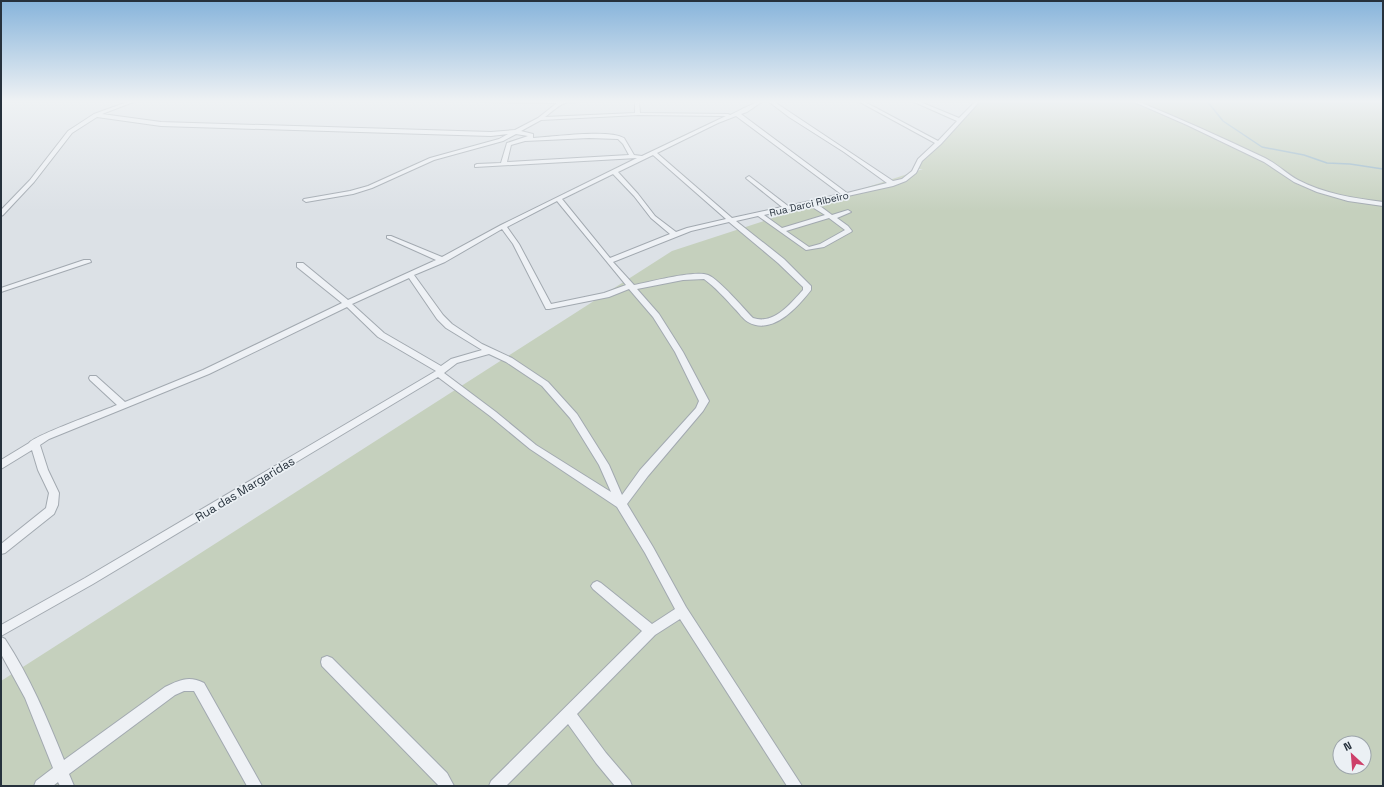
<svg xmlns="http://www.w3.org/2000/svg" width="1384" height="787" viewBox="0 0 1384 787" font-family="'Space Grotesk',sans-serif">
  <rect width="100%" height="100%" fill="#dce1e6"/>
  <!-- green -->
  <path fill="#c5d0bd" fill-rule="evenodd" d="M980,101H1383V202L1360,198L1383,203V786H1V681L672,251L923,169H915ZM1340,743H1364V767H1340Z"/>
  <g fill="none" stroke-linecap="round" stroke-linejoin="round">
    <!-- stream -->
    <path stroke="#96b5c7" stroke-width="1.5" d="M1207,101L1223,121L1262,147L1304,155L1327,163L1350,164L1383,169"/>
    <defs>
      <path id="minor" d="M130,101H136L102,114L161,122L491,132L515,130L538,118L557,103L484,102L482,101H581C577,103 573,102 568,102C559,104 552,112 545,117L635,113V101H639L640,113L728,114L730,115C739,111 756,101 763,101L747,112L741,114L847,193L887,183L844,152L789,117L768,101H773L893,181L902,179L912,171L918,159L935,143L858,101H863L938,141L957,121L912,101H918L959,118L976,101H980L941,144L922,161L916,173L906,181L893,186L816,203L832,215L848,210L851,212L837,218L848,226L852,231L851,232L824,247L806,250L758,216L736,221L784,259L811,286V290C798,307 772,336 748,322C743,319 739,313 735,309C725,298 715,287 704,279L683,280L637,289L659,314L683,352L709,401L703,411L648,476L627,504L653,547L686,607L802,786H787L680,619L655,635L577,714L606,753L630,781L632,786H615L596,763L568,724L506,786H489L491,781L642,631L593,589L591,586L593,583L597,581L601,583L652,624L675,609L645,553L617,507L530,449L490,416L438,377L93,584L1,636V625L85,578L436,371L378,337L347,307L209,374L49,439L40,445L48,470L59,493L58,505L54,514L5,553L1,554V544L46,508L49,493L38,470L32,450L1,469V460L29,443C35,435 103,411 117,405L90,380L89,378L90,376H96L125,402L203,370L342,303L297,267V263H303L348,300L436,260L387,238V236H391L442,257L501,225L637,158L475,167V165L477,164L501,163L507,143L528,136L516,134L503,141L434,160L372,188L353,194L306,202L303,200L304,199L350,191L368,186L430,158L499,139L508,134L491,136L161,126L97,117L72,133L34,182L3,215L1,216V210L30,180L68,131L94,114ZM638,115L726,116L642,156L634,155L624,138C608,129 553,137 533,138V134L521,131L541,120ZM736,116L841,194L788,206L749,176L746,178L747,179L782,207L732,218L657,153L718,123ZM589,138L618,139L623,144L629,155L507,162L511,145L525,141ZM653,155L726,219L687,228L676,232L655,216L638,194L618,172ZM613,174L634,196L651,218L670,234L610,258L562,199ZM557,201L626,285L604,293L551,304L519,244L507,227ZM809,205L825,215L782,228L764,215ZM829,218L845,230L820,244L809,247L786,231ZM729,222L778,263L803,287V290C790,304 774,325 753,318C743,308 720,280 708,275C694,270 650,282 634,285L613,262L691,231ZM502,229L513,244L546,309H549L609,297L629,289L653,317L675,352L699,401L696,408L640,470L622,495L609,465L577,414L548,382L512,358L482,344L452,324L443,315L414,275L445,262ZM409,278L437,319L446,328L482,350L451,359L441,366L384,333L352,304ZM489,354L506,362L542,386L570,418L599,465L611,492L536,445L496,412L444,373L457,363Z
        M1132,101H1137C1181,119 1223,138 1265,158C1277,164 1287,174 1298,180C1324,194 1354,198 1383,202V206L1348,201L1317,192L1294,182L1264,162L1187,125Z
        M84,260H90L91,262L1,292V288Z
        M1,637L5,639C30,677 47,718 64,760L165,687C179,680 189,675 204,683L262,786H247L194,691H184L175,695L69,774L74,786H60L58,782L53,786H34L36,781L53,768L25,698L1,654Z
        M327,656L332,658L447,773L454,786H439L322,666L321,662L322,658Z"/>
    </defs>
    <!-- minor casing -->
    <use href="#minor" stroke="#a2a9b0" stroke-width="2"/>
    <!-- minor -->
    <use href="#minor" fill="#eef1f5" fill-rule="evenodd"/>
  </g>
  <!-- sky -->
  <linearGradient id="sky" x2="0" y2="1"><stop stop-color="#87b4db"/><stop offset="0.48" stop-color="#eff2f4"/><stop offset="1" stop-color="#eff2f4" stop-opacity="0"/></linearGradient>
  <rect width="1384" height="211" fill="url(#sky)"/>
  <g text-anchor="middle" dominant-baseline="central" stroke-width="3.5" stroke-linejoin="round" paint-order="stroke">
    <!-- far-street labels -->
    <g font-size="10" fill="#26313c" stroke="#ebf0f4">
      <text transform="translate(809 204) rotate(-13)">Rua Darci Ribeiro</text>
    </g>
    <!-- street labels -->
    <g font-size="12" fill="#26313c" stroke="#ebf0f4">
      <text transform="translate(245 489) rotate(-31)">Rua das Margaridas</text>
    </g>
  </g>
  <!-- border -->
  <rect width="1384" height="787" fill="none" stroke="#26313c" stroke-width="4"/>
  <!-- north arrow -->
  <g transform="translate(1352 755) rotate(334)"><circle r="19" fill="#ebf0f4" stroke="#9ca4aa"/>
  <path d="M0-3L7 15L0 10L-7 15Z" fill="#cd3f69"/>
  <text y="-6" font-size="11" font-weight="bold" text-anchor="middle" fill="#26313c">N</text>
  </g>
</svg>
